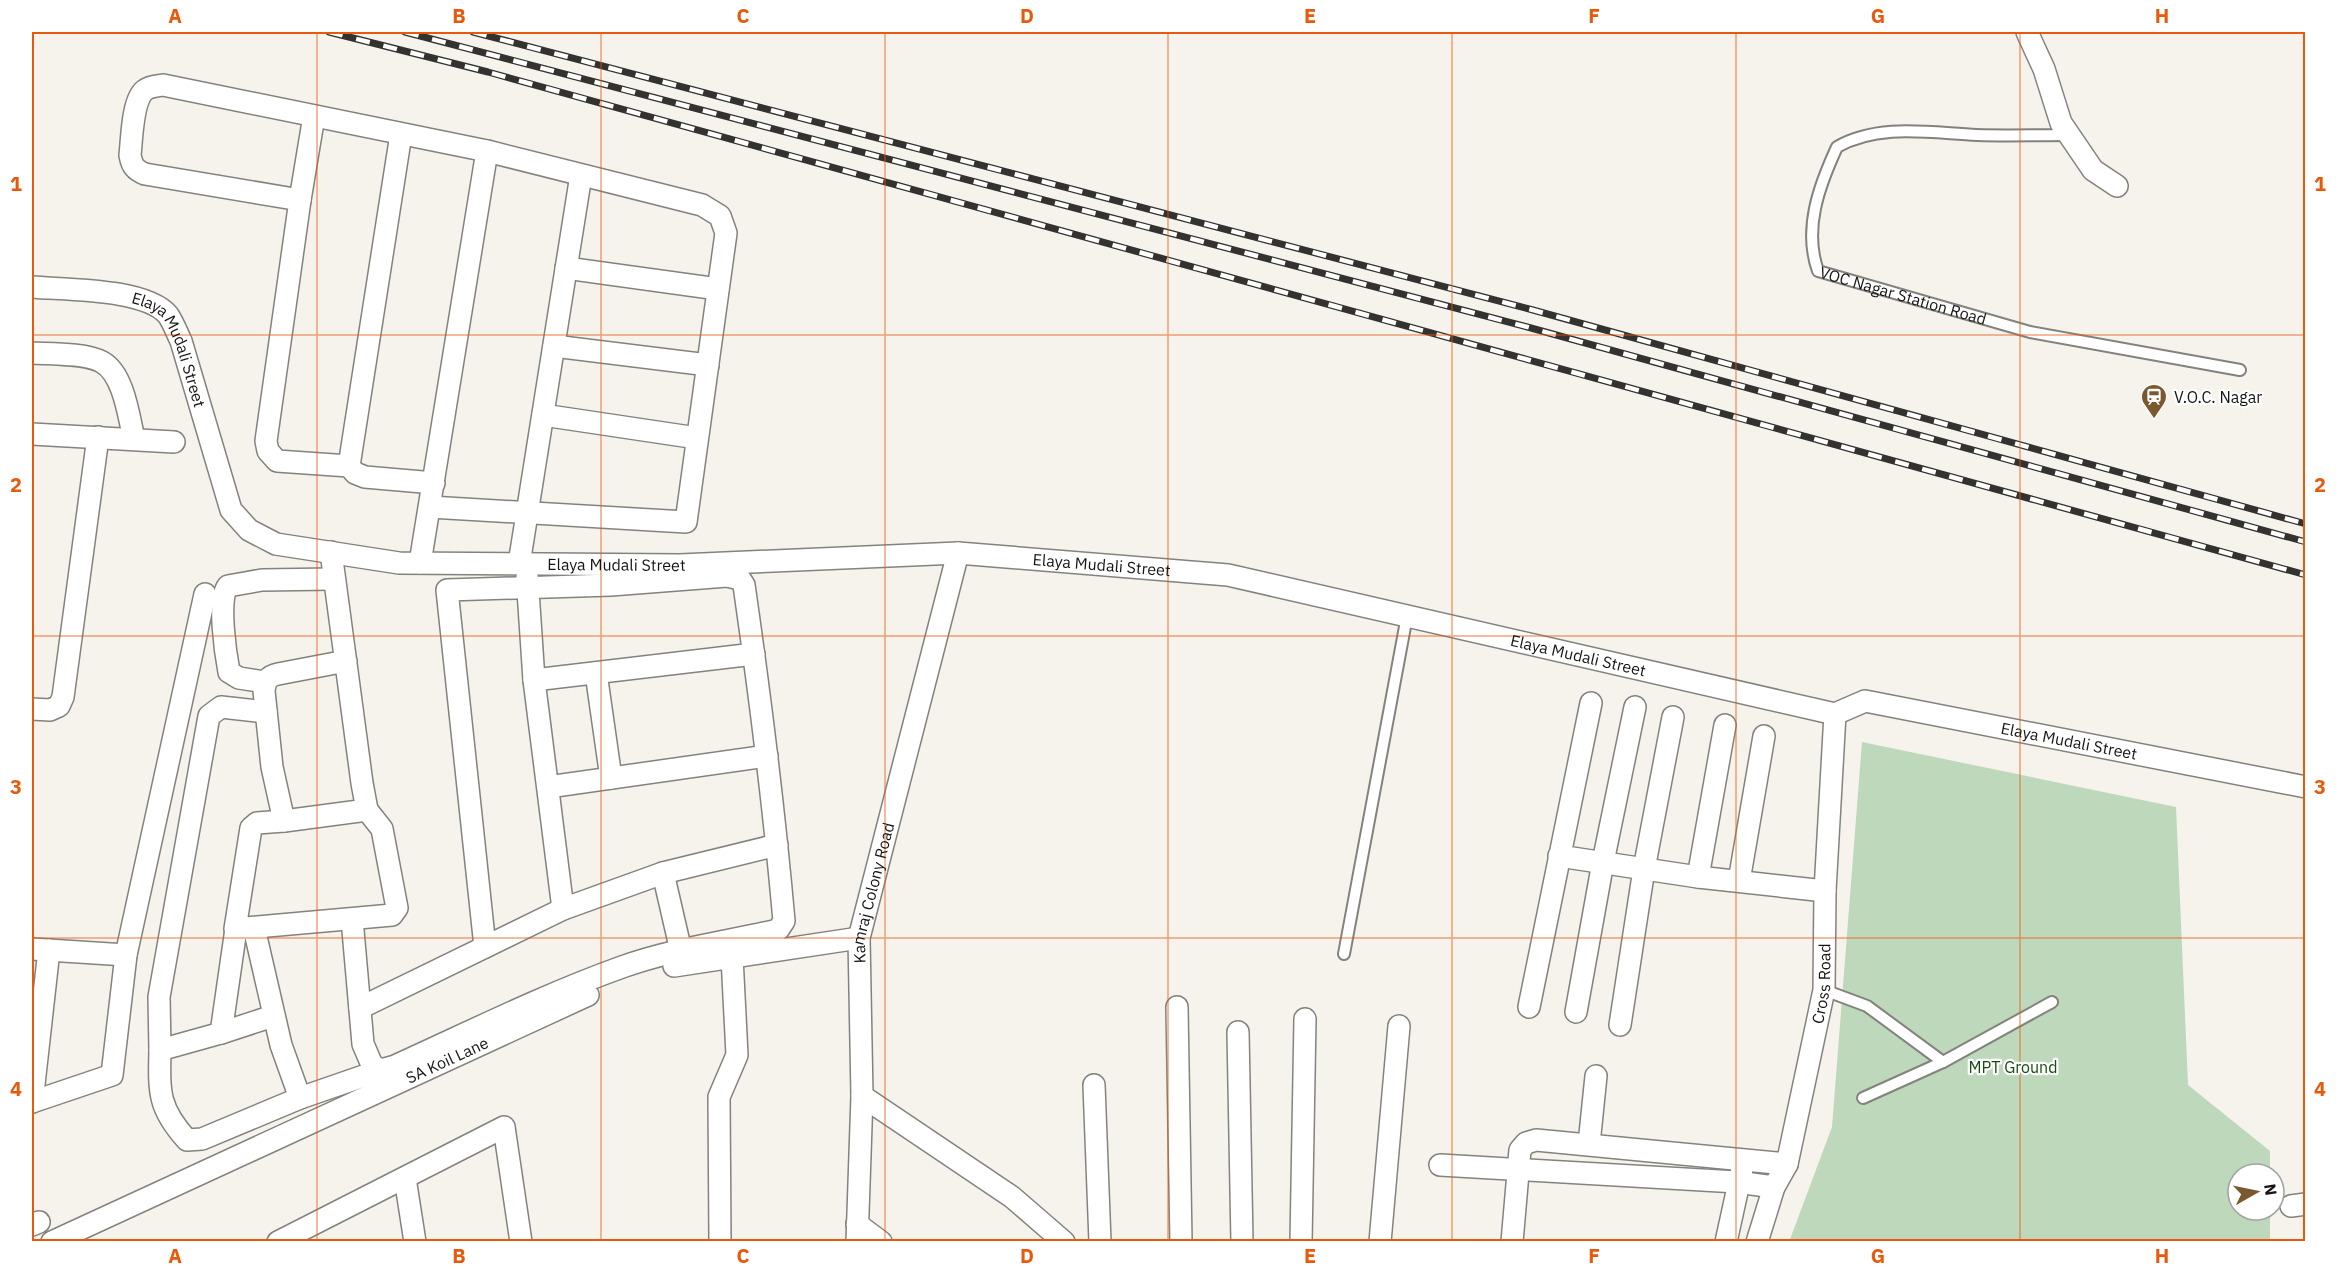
<svg xmlns="http://www.w3.org/2000/svg" width="2337" height="1273" viewBox="0 0 2337 1273" font-family="'IBM Plex Sans',sans-serif">
  <rect width="100%" height="100%" fill="#f5f3ec"/>
  <!-- green -->
  <path fill="#bed8bb" d="M1862,742L2176,807L2188,1085L2270,1151V1174H2238V1210H2270V1241L1789,1242L1832,1127Z"/>
  <g fill="none" stroke-linecap="round" stroke-linejoin="round">
    <defs>
      <g id="service">
        <path id="s1" d="M2069,135C2038,135 2008,136 1977,135C1930,133 1879,123 1837,147C1819,186 1803,229 1818,271L2030,332L2240,370"/>
        <path d="M1344,954L1407,616"/>
        <path d="M1824,990L1867,1006L1943,1062L2052,1002"/>
        <path d="M1863,1098L1943,1062"/>
      </g>
      <g id="minor">
        <path d="M2027,32L2044,69L2061,123L2093,170L2117,186"/>
        <path d="M300,200L314,116"/>
        <path d="M566,268L718,289"/>
        <path id="s2" d="M32,287C65,290 145,288 168,315C173,322 177,333 181,341L231,510L249,530L276,544L399,563L680,565L958,553L1228,575L1835,714L1865,701L2306,787"/>
        <path d="M554,346L708,365"/>
        <path d="M32,353C51,354 86,353 102,362C124,374 129,418 134,439"/>
        <path d="M543,415L697,438"/>
        <path d="M32,434L174,442"/>
        <path d="M349,466L401,134"/>
        <path d="M430,507L686,522L726,233L720,216L702,205L487,151L163,85C157,86 150,86 145,90C132,100 132,139 130,155C132,166 135,170 145,174L300,200L266,441L268,451L277,461L349,466L355,473L365,477L434,483"/>
        <path d="M331,552L362,783L367,810L284,821L272,767L264,691C265,681 268,676 278,674L346,661"/>
        <path d="M420,563L487,151"/>
        <path d="M519,564L581,175"/>
        <path d="M527,576L534,680L563,909"/>
        <path d="M596,673L611,778"/>
        <path d="M534,680L754,654"/>
        <path d="M265,682L239,678L229,672C226,656 217,598 228,586L262,580L333,579"/>
        <path d="M32,709L50,710L59,706L63,697L98,437"/>
        <path d="M548,787L767,756"/>
        <path d="M284,821L257,823L251,828L235,929L392,915L397,908L382,829L367,810"/>
        <path d="M1559,856L1698,877L1825,891"/>
        <path d="M663,873L681,951"/>
        <path d="M1698,877L1725,725"/>
        <path d="M1739,881L1764,736"/>
        <path d="M352,919L363,1044L372,1065L381,1070L395,1066C470,1032 544,995 622,967C672,949 726,942 778,930L784,921C774,808 760,696 744,585L740,579L727,576L611,585L447,590L485,947"/>
        <path d="M254,928L281,1045L300,1098L381,1070"/>
        <path d="M236,929L221,1033L160,1050C159,1092 158,1108 187,1140L202,1139L300,1098"/>
        <path d="M32,949L126,955"/>
        <path d="M674,966L859,938"/>
        <path d="M1177,1007L1181,1242"/>
        <path d="M1529,1007L1591,703"/>
        <path d="M360,1008L563,909L663,873L777,845"/>
        <path d="M1576,1012L1603,862L1635,707"/>
        <path d="M1620,1025L1644,869L1673,717"/>
        <path d="M1238,1032L1242,1242"/>
        <path d="M221,1033L273,1016"/>
        <path d="M160,1050L159,997L209,716L221,707L266,712"/>
        <path d="M1094,1085L1100,1242"/>
        <path d="M862,1096L1012,1197L1064,1242"/>
        <path d="M32,1102L112,1075L126,955L205,594"/>
        <path d="M32,1102L49,950"/>
        <path d="M1589,1144L1596,1076"/>
        <path d="M1440,1165L1737,1182L1774,1187"/>
        <path d="M405,1178L415,1242"/>
        <path d="M2291,1206L2306,1204"/>
        <path d="M857,1224L881,1242"/>
        <path d="M32,1225L39,1222"/>
        <path id="s3" d="M52,1242L588,995"/>
        <path d="M278,1242L504,1127L521,1242"/>
        <path d="M720,1242L719,1097L737,1055L732,957"/>
        <path id="s4" d="M857,1242L862,1096L859,938L958,553"/>
        <path d="M1301,1242L1305,1019"/>
        <path d="M1380,1242L1399,1026"/>
        <path d="M1512,1242L1520,1150L1526,1143L1536,1140L1787,1164"/>
        <path d="M1726,1242L1742,1169"/>
        <path id="s5" d="M1757,1242L1774,1187L1787,1164L1824,990L1825,891L1835,714"/>
      </g>
    </defs>
    <!-- service casing -->
    <use href="#service" stroke="#84827c" stroke-width="14"/>
    <!-- minor casing -->
    <use href="#minor" stroke="#84827c" stroke-width="24"/>
    <!-- service -->
    <use href="#service" stroke="#fff" stroke-width="10"/>
    <!-- minor -->
    <use href="#minor" stroke="#fff" stroke-width="21"/>
    <defs>
      <path id="rail" d="M329,32L488,72L2306,575
        M405,32L1531,328L2306,542
        M473,32L1533,310L2306,524"/>
    </defs>
    <!-- rail casing -->
    <use href="#rail" stroke="#33322f" stroke-width="7"/>
    <!-- rail -->
    <use href="#rail" stroke="#fff" stroke-width="4.5" stroke-dasharray="14" stroke-linecap="butt"/>
  </g>
  <!-- grid -->
  <path fill="none" stroke="#e8590c" stroke-width="1.5" stroke-opacity="0.55" d="M317,32V1242M601,32V1242M885,32V1242M1168,32V1242M1452,32V1242M1736,32V1242M2020,32V1242M32,335H2306M32,636H2306M32,938H2306"/>
  <!-- icons -->
  <defs>
    <symbol id="station-pin" viewBox="-11 -11 22 30"><path d="M0 17L-7.5 6A9.5 9.5 0 1 1 7.5 6Z" fill="#795a2f" stroke="#fff"/><path d="M-3-6H3Q5-6 5-4V2Q5 4 3 4L4.5 6H3L1.5 4h-3L-3 6H-4.5L-3 4Q-5 4-5 2V-4Q-5-6-3-6ZM-3.5-4v3h7v-3ZM-3.5 1v1.5H-2V1ZM2 1v1.5H3.5V1Z" fill="#fff"/></symbol>
  </defs>
  <g fill-rule="evenodd">
    <use href="#station-pin" x="2139" y="382" width="30" height="40"/>
  </g>
  <g text-anchor="middle" dominant-baseline="central" stroke-width="4.5" stroke-linejoin="round" paint-order="stroke">
    <!-- street labels -->
    <g font-size="16" fill="#161513" stroke="#fff">
      <text stroke="none"><textPath href="#s1" startOffset="452">VOC Nagar Station Road</textPath></text>
      <text stroke="none"><textPath href="#s2" startOffset="170">Elaya Mudali Street</textPath></text>
      <text stroke="none"><textPath href="#s2" startOffset="746">Elaya Mudali Street</textPath></text>
      <text stroke="none"><textPath href="#s2" startOffset="1232">Elaya Mudali Street</textPath></text>
      <text stroke="none"><textPath href="#s2" startOffset="1718">Elaya Mudali Street</textPath></text>
      <text stroke="none"><textPath href="#s2" startOffset="2222">Elaya Mudali Street</textPath></text>
      <text stroke="none"><textPath href="#s4" startOffset="351">Kamraj Colony Road</textPath></text>
      <text stroke="none"><textPath href="#s5" startOffset="268">Cross Road</textPath></text>
      <text stroke="none"><textPath href="#s3" startOffset="435">SA Koil Lane</textPath></text>
    </g>
    <!-- poi labels -->
    <g font-size="16" fill="#161513" stroke="#fff" text-anchor="start">
      <text x="2174" y="397">V.O.C. Nagar</text>
    </g>
    <!-- park labels -->
    <g font-size="16" fill="#154a10" stroke="#fff">
      <text x="2013" y="1067">MPT Ground</text>
    </g>
  </g>
  <!-- border -->
  <rect width="2337" height="1273" fill="none" stroke="#ffffff" stroke-width="66"/>
  <!-- north arrow -->
  <g transform="translate(2256 1192) rotate(81)"><circle r="28" fill="#ffffff" stroke="#a2a1a1" stroke-width="1.5"/>
  <path d="M0-4.5L10 22L0 15L-10 22Z" fill="#795a2f"/>
  <text y="-9" font-size="16" font-weight="bold" text-anchor="middle" fill="#161513">N</text>
  </g>
  <rect x="33" y="33" width="2271" height="1207" fill="none" stroke="#e8590c" stroke-width="2"/>
  <g font-size="20" text-anchor="middle" font-weight="bold" fill="#e8590c">
    <text x="175" y="23">A</text>
    <text x="459" y="23">B</text>
    <text x="743" y="23">C</text>
    <text x="1027" y="23">D</text>
    <text x="1310" y="23">E</text>
    <text x="1594" y="23">F</text>
    <text x="1878" y="23">G</text>
    <text x="2162" y="23">H</text>
    <text x="16" y="191">1</text>
    <text x="2320" y="191">1</text>
    <text x="16" y="492">2</text>
    <text x="2320" y="492">2</text>
    <text x="16" y="794">3</text>
    <text x="2320" y="794">3</text>
    <text x="16" y="1096">4</text>
    <text x="2320" y="1096">4</text>
    <text x="175" y="1263">A</text>
    <text x="459" y="1263">B</text>
    <text x="743" y="1263">C</text>
    <text x="1027" y="1263">D</text>
    <text x="1310" y="1263">E</text>
    <text x="1594" y="1263">F</text>
    <text x="1878" y="1263">G</text>
    <text x="2162" y="1263">H</text>
  </g>
</svg>
